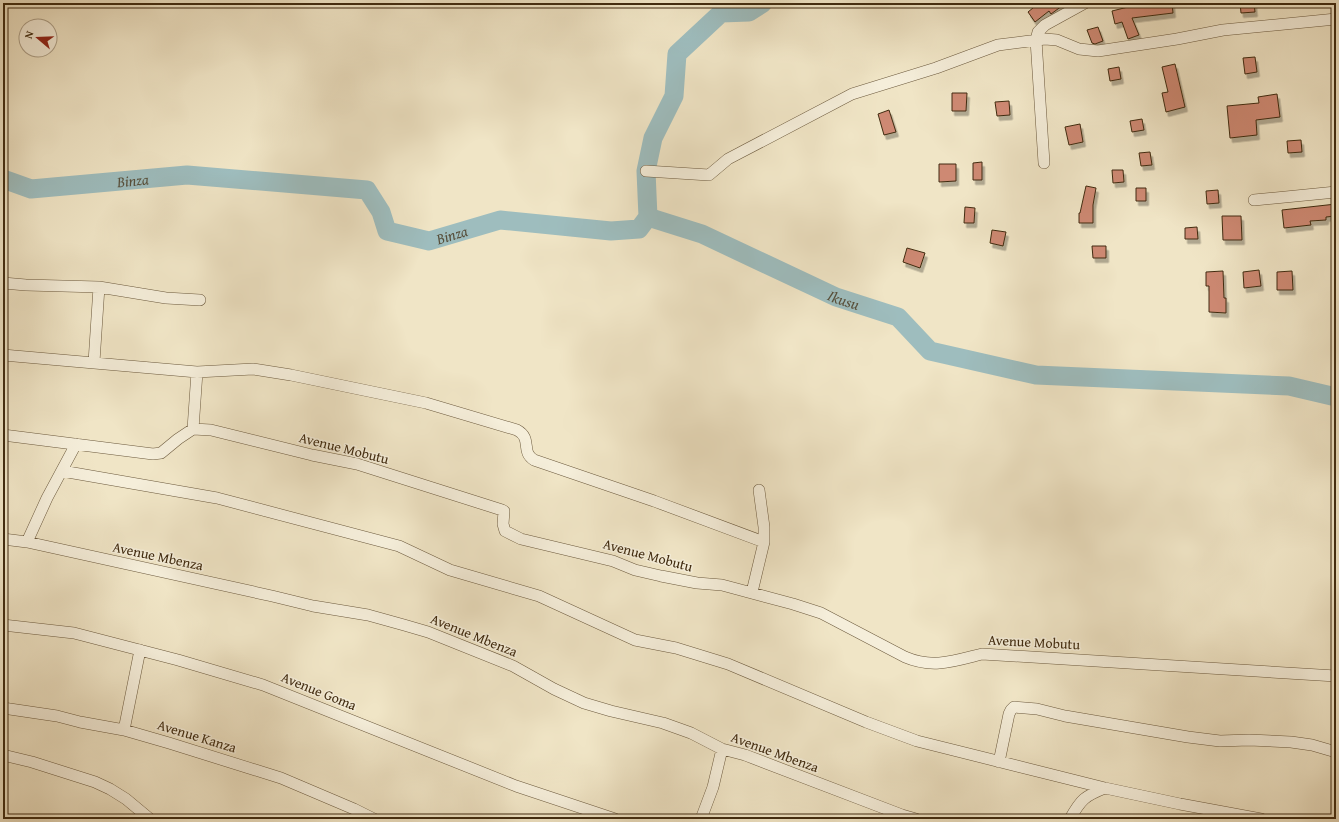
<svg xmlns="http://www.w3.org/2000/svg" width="1339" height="822" viewBox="0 0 1339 822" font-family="'Gentium Book Plus',serif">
  <defs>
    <filter id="shadow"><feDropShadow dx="2.5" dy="4.5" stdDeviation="0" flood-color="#0004"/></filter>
  </defs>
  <rect width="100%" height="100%" fill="#f0e5c6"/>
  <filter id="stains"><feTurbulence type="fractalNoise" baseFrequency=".005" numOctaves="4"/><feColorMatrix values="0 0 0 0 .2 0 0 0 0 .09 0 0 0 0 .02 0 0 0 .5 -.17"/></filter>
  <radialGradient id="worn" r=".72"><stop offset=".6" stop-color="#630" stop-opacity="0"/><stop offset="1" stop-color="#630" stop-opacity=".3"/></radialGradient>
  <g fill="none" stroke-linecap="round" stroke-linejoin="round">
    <!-- river -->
    <g stroke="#9ebdbe" stroke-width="19">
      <path id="s1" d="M3,179L31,189L187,175L367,190L381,212L387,231L429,241L500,220L611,231L639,229L648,217L646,171L653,138L674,96L677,54L721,13L749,12L763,3"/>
      <path id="s2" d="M648,217L702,234L836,297L898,317L930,351L1036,375L1289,386L1336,397"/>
    </g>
  </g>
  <!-- building -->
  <path fill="#ce8973" stroke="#402b10" filter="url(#shadow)" d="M1039,3H1066L1051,14L1049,11L1035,22L1028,12Z
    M1139,3H1172L1173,13L1132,18L1139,35L1128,39L1122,22L1115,24L1112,11L1140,4Z
    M1240,3H1254L1255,12L1241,13Z
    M1098,27L1103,41L1095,44L1092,43L1087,30Z
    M1255,57L1257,72L1245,74L1243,58Z
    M1175,64L1185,107L1166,112L1162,93L1168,92L1162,67Z
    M1119,67L1121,79L1110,81L1108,69Z
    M952,93H967L966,111H952Z
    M1277,94L1280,117L1256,120L1257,135L1230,138L1227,106L1259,103L1258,97Z
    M1009,101L1010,115L997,116L995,102Z
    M889,110L896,132L884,135L878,114Z
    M1142,119L1144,130L1132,132L1130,121Z
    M1080,124L1083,142L1069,145L1065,127Z
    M1301,140L1302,152L1288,153L1287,141Z
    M1150,152L1152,165L1141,166L1139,153Z
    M982,162V180H973V163Z
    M939,164H956V181L939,182Z
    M1112,170H1123L1124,182L1113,183Z
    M1086,186L1096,188L1093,205V223H1079V213H1080Z
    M1136,188H1146V201H1136Z
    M1218,190L1219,203L1207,204L1206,191Z
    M1336,204V216L1326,217V220L1310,221L1311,225L1284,228L1282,210Z
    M965,207L975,208L974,223H964Z
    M1222,216H1241L1242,240H1223Z
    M1197,227L1198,239H1185V228Z
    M992,230L1006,232L1003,246L990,243Z
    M1092,246H1106V258H1093Z
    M907,248L925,253L920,268L903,262Z
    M1259,270L1261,286L1244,288L1243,272Z
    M1223,271L1224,298H1226V313L1209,312V286H1206V272Z
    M1292,271L1293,290H1277V272Z"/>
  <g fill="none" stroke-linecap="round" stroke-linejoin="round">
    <defs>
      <path id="minor" d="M1044,163L1036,40L1038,32L1045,25L1085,3
        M646,171L709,175L728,159L852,94L936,68L998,45L1045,39L1057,40L1079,49L1098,51L1177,39L1223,30L1336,19
        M1254,200L1336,192
        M3,283L26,285L99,287L166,298L200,300
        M3,355L197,372L253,369L291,375L426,403L517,430C533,439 520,451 534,460L654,501L764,542
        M94,362L99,287
        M193,429L197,372
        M3,435L153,454L161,453L178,439L193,429L211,430L312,455L357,464L502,510L504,511L503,524L505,531L521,539L613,561L635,570L661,576L697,583L722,585L793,604L821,613L905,657C933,669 954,661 982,654L1336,676
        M62,471L217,498L399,546L450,570L539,596L635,640L676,648L728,664L866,722L917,741L1105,788L1180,804L1261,819
        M3,539L27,542L272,596L313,606L368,615L404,625L428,632L513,666L554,689L584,703L611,711L663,723L691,733L722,749L745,755L902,815L916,819
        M27,542L47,498L76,444
        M752,592L764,542V527L759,490
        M3,625L74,633L178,660L263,685L516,786L615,819
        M3,708L57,716L80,722L124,730L169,743L281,778L354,809L374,819
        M124,730L140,650
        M3,755L32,762L95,782L110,789L126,799L150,819
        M999,762L1009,714L1011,710L1014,707L1037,709L1065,716L1188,737L1220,741L1249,740L1291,742L1312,745L1336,752
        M701,819L713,787L722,749
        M1070,819C1081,799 1085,796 1105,788"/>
    </defs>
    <!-- minor casing -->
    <use href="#minor" stroke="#6c5a3e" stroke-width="12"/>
    <!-- minor -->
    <use href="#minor" stroke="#f5eeda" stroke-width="11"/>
  </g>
  <g text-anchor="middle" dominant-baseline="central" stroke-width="3" stroke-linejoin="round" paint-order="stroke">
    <!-- street labels -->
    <g font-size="14" fill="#402b10" stroke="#f5eeda">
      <text transform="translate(344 448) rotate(14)">Avenue Mobutu</text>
      <text transform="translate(648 555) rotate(15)">Avenue Mobutu</text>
      <text transform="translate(158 556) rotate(12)">Avenue Mbenza</text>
      <text transform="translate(474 635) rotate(22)">Avenue Mbenza</text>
      <text transform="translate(1034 642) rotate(3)">Avenue Mobutu</text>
      <text transform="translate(319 691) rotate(22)">Avenue Goma</text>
      <text transform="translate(197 736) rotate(17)">Avenue Kanza</text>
      <text transform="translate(775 752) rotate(20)">Avenue Mbenza</text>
    </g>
    <!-- water labels -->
    <g font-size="15" font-style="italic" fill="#58503c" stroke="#f5eeda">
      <text stroke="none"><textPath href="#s1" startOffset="132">Binza</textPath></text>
      <text stroke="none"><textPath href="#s1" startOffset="480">Binza</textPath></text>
      <text stroke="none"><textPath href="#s2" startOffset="213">Ikusu</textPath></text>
    </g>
  </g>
  <!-- margin -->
  <rect width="1339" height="822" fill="none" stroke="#f0e5c6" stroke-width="16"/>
  <rect x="4" y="4" width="1331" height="814" fill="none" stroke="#402b10" stroke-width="2"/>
  <rect x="8" y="8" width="1323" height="806" fill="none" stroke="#402b10"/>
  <!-- north arrow -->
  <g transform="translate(38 38) rotate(289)"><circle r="19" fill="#f5eeda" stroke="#ada089"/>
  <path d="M0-3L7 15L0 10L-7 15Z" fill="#8f2418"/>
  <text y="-6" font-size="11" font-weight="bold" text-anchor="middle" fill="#402b10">N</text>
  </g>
  <rect width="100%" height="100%" filter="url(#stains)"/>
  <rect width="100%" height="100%" fill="url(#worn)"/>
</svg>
